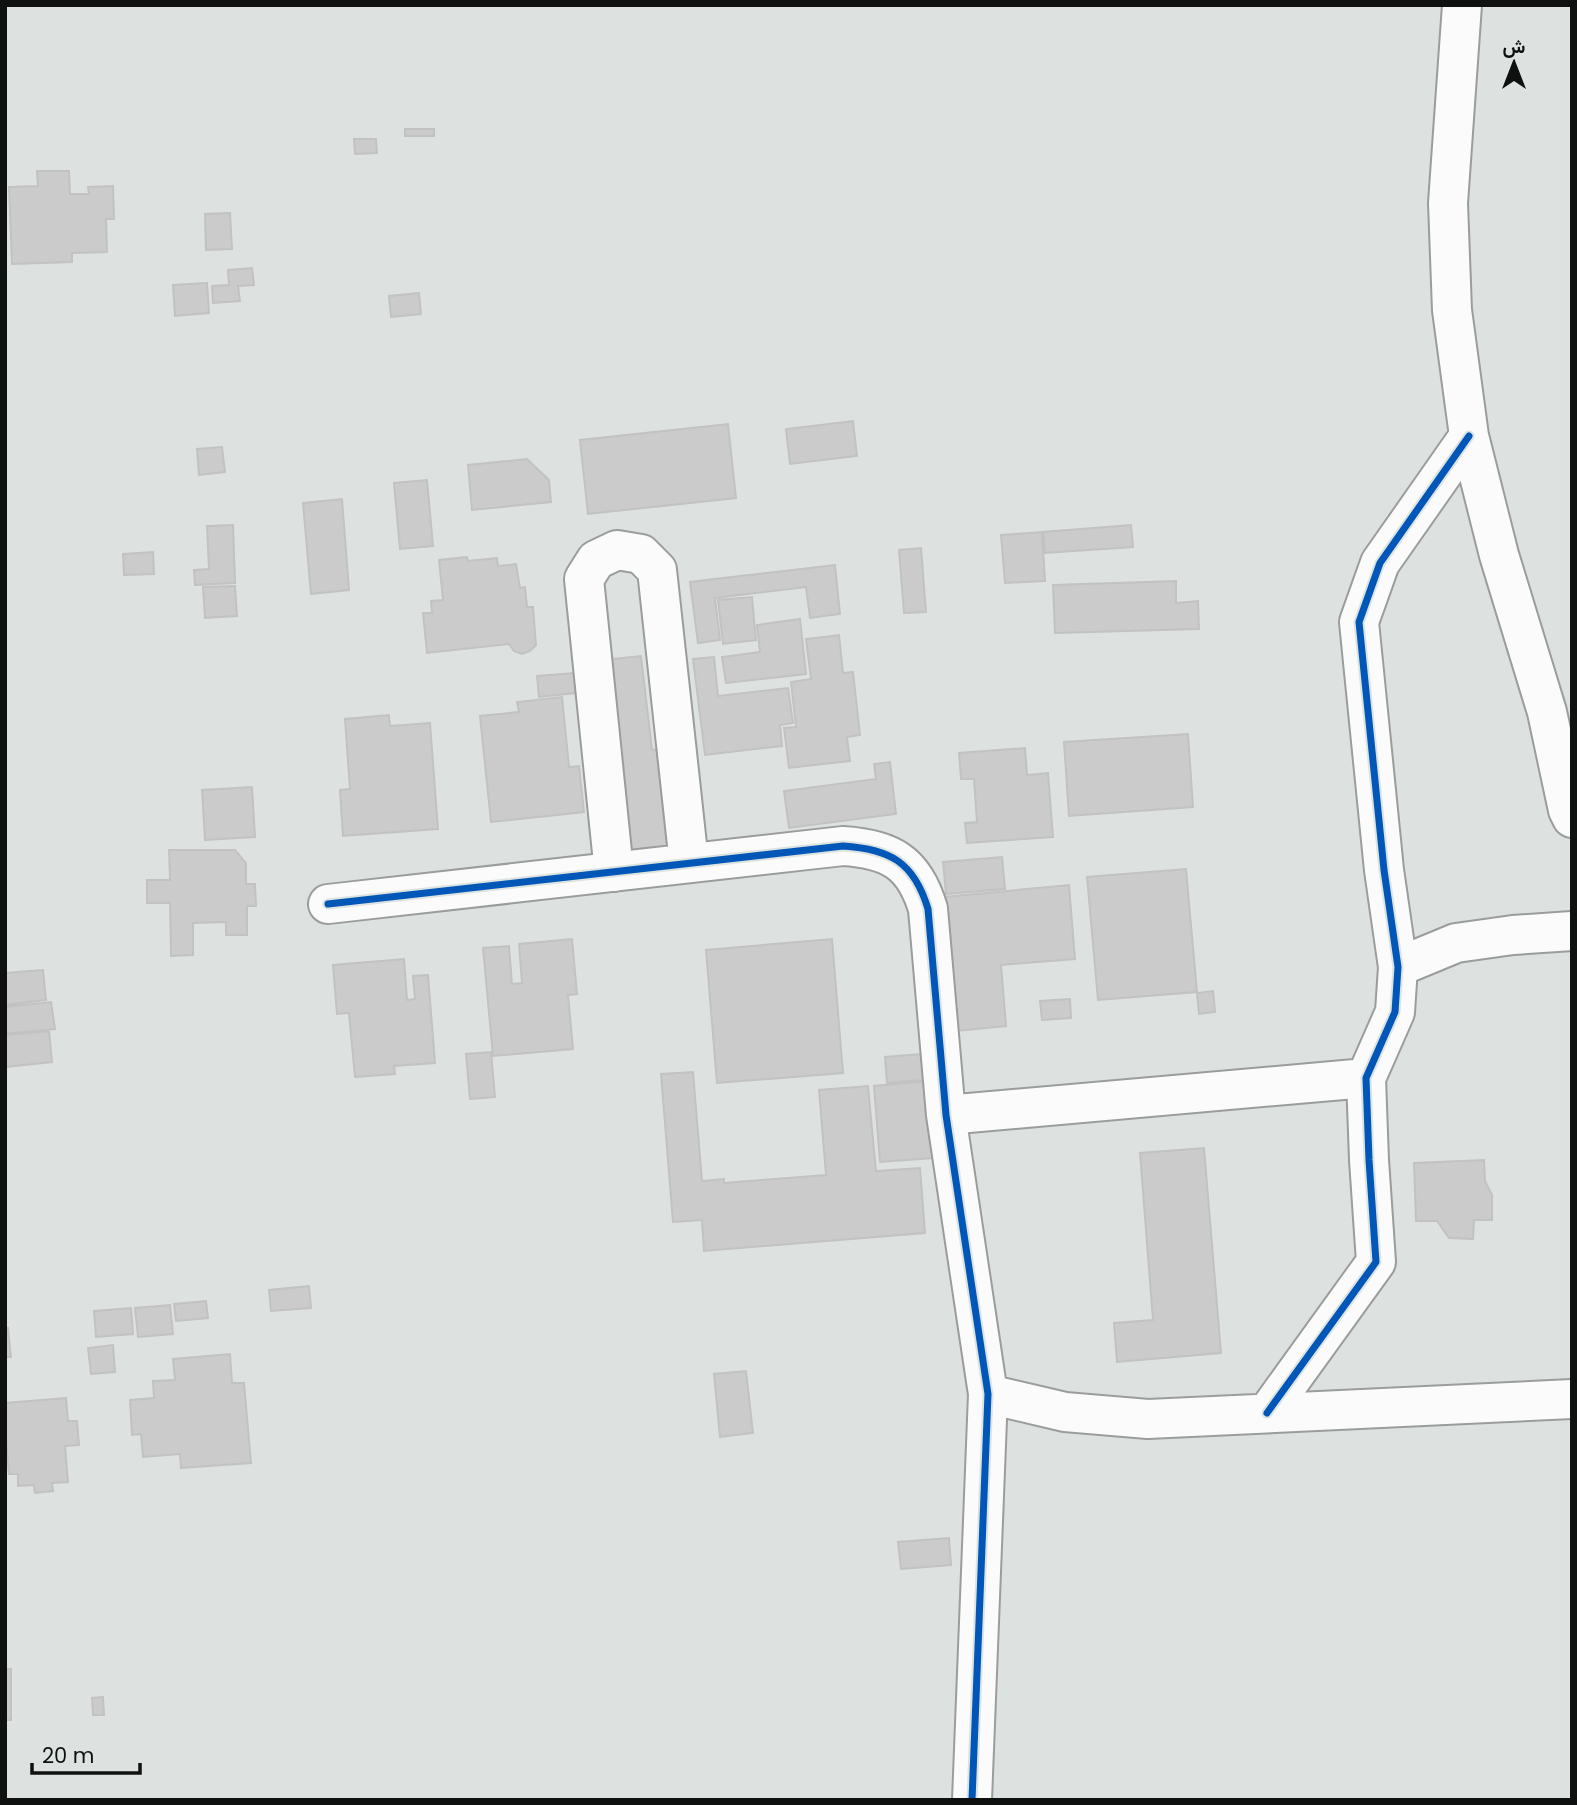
<svg xmlns="http://www.w3.org/2000/svg" width="1577" height="1805" viewBox="0 0 1577 1805" font-family="Poppins,Vazirmatn,sans-serif">
  <rect width="100%" height="100%" fill="#dde2e0"/>
  <!-- building -->
  <path fill="#cacbca" stroke="#c2c2c1" stroke-width="2" d="M405,129H434V136H405Z
    M354,139H376L377,153L355,154Z
    M37,171H69L70,194H89L88,187L113,186L114,219H106L107,252L72,253V262L12,264L9,187L38,186Z
    M230,213L232,249L206,250L205,214Z
    M252,268L254,285L238,286L240,301L213,303L212,286L229,285L228,270Z
    M207,283L209,313L175,316L173,285Z
    M419,293L421,314L391,317L389,296Z
    M853,421L857,456L790,464L786,429Z
    M728,424L736,498L588,514L580,440Z
    M222,447L225,472L199,475L197,449Z
    M527,459L549,480L551,502L472,510L468,465Z
    M427,480L433,546L400,549L394,483Z
    M342,499L349,590L311,594L303,503Z
    M233,525L235,583L195,585L194,570L209,569L207,526Z
    M1131,525L1133,547L1045,553L1043,532Z
    M1042,532L1045,581L1005,583L1001,535Z
    M921,548L926,612L904,613L899,550Z
    M153,552L154,574L124,575L123,554Z
    M467,557L468,561L497,558L498,566L516,564L520,588L525,587L527,607H533L536,645L530,651L522,654L514,651L509,644L427,653L423,613H432L431,601L443,600L439,560Z
    M835,565L840,614L810,618L806,587L715,598L720,640L698,643L690,582Z
    M1176,581V603L1198,601L1199,629L1055,633L1053,585Z
    M235,586L237,616L205,618L203,587Z
    M752,597L756,640L723,644L718,600Z
    M800,619L806,674L726,683L722,657L760,652L757,625Z
    M839,635L843,673L853,672L860,735L847,737L850,761L789,768L784,728L796,727L791,682L811,679L806,639Z
    M641,656L652,750L662,749L674,846L625,852L603,660Z
    M714,657L718,696L788,688L793,723L780,725L782,746L705,755L693,659Z
    M574,673L576,693L539,697L537,676Z
    M562,697L569,767L579,766L584,812L491,822L480,716L519,712L517,702Z
    M389,715L390,726L430,723L438,829L343,836L340,790L350,789L345,719Z
    M1188,734L1193,807L1069,816L1064,742Z
    M1025,748L1027,775L1048,773L1053,837L967,843L965,823L977,822L974,779H961L959,753Z
    M890,762L896,814L789,828L784,791L876,779L874,764Z
    M252,787L255,837L205,840L202,790Z
    M169,850H235L246,863V884H255L256,906H247V935H226V922L193,923V955L171,956L170,903H147V880H170Z
    M1002,857L1005,889L946,894L943,862Z
    M1186,869L1197,992L1098,1000L1087,877Z
    M1069,885L1075,959L1001,965L1006,1026L956,1031L944,897Z
    M572,939L577,994L568,995L573,1049L493,1056L483,948L509,946L512,984L522,983L519,944Z
    M832,939L843,1073L717,1083L706,950Z
    M404,959L407,1000L415,999L413,976L428,975L435,1063L394,1066L395,1074L355,1077L349,1013L337,1014L333,965Z
    M43,970L46,1000L5,1005V973Z
    M1213,991L1215,1012L1199,1014L1197,993Z
    M1070,999L1071,1018L1042,1020L1040,1001Z
    M51,1002L55,1029L5,1034V1007Z
    M49,1031L52,1062L6,1067L5,1035Z
    M491,1052L495,1097L470,1099L466,1054Z
    M921,1054L923,1080L887,1083L885,1057Z
    M693,1072L702,1181L724,1179V1183L826,1175L819,1090L868,1086L876,1171L920,1168L925,1233L704,1251L702,1220L673,1222L661,1074Z
    M927,1081L933,1158L880,1162L874,1086Z
    M1204,1148L1221,1353L1117,1362L1114,1323L1153,1320L1140,1153Z
    M1484,1160L1485,1181L1492,1195V1220H1474L1473,1239L1449,1238L1437,1221H1416L1414,1163Z
    M309,1286L311,1308L271,1311L269,1290Z
    M206,1301L208,1318L176,1321L174,1304Z
    M170,1305L173,1334L138,1337L135,1308Z
    M131,1308L133,1334L96,1337L94,1311Z
    M5,1328H8L11,1357H5Z
    M113,1345L115,1372L91,1374L88,1348Z
    M230,1354L232,1383H244L251,1463L181,1468L180,1454L143,1457L141,1434L132,1435L130,1400L154,1398L153,1381L175,1380L173,1359Z
    M746,1371L753,1433L720,1437L714,1374Z
    M66,1398L68,1421H77L79,1445L65,1446L68,1482L52,1483L53,1491L35,1493L34,1485L18,1486V1474H9L5,1427V1403Z
    M949,1538L951,1565L901,1569L898,1542Z
    M5,1669H11V1720H5Z
    M103,1697L104,1715H93L92,1698Z"/>
  <g fill="none" stroke-linecap="round" stroke-linejoin="round">
    <defs>
      <path id="minor" d="M1462,5L1448,203L1452,310L1469,436L1499,555L1547,712L1568,810L1572,818
        M614,872L584,579L596,560L617,550L641,554L657,570L689,863
        M328,904L843,846C890,849 914,862 928,909L946,1115L988,1394L972,1800
        M1398,967L1456,943L1513,935L1572,931
        M946,1115L1366,1078
        M988,1394L1065,1412L1148,1419L1572,1399
        M1267,1413L1376,1262L1369,1160L1366,1078L1395,1012L1398,967L1384,870L1359,622L1380,563L1469,436"/>
    </defs>
    <!-- minor casing -->
    <use href="#minor" stroke="#9a9d9c" stroke-width="42"/>
    <!-- minor -->
    <use href="#minor" stroke="#fafbfa" stroke-width="38"/>
    <defs>
      <path id="cycleway" d="M328,904L843,846C890,849 914,862 928,909L946,1115L988,1394L972,1800
        M1267,1413L1376,1262L1369,1160L1366,1078L1395,1012L1398,967L1384,870L1359,622L1380,563L1469,436"/>
    </defs>
    <!-- cycleway casing -->
    <use href="#cycleway" stroke="#dce3e0" stroke-width="11"/>
    <!-- cycleway -->
    <use href="#cycleway" stroke="#0057b8" stroke-width="7"/>
  </g>
  <!-- border -->
  <rect width="1577" height="1805" fill="none" stroke="#0f1110" stroke-width="14"/>
  <!-- north arrow -->
  <g transform="translate(1514 63)" stroke="#dce3e0" stroke-width="5" paint-order="stroke">
  <path d="M0-5L12 26L0 18L-12 26Z" fill="#0f1110"/>
  <text y="-10" font-size="19" font-weight="bold" text-anchor="middle" fill="#0f1110">ش</text>
  </g>
  <!-- scale -->
  <path d="M32 1763v10h108v-10" fill="none" stroke="#0f1110" stroke-width="3.5"/>
  <text x="42" y="1763" font-size="21" fill="#0f1110" stroke="#dce3e0" stroke-width="5" paint-order="stroke">20 m</text>
</svg>
